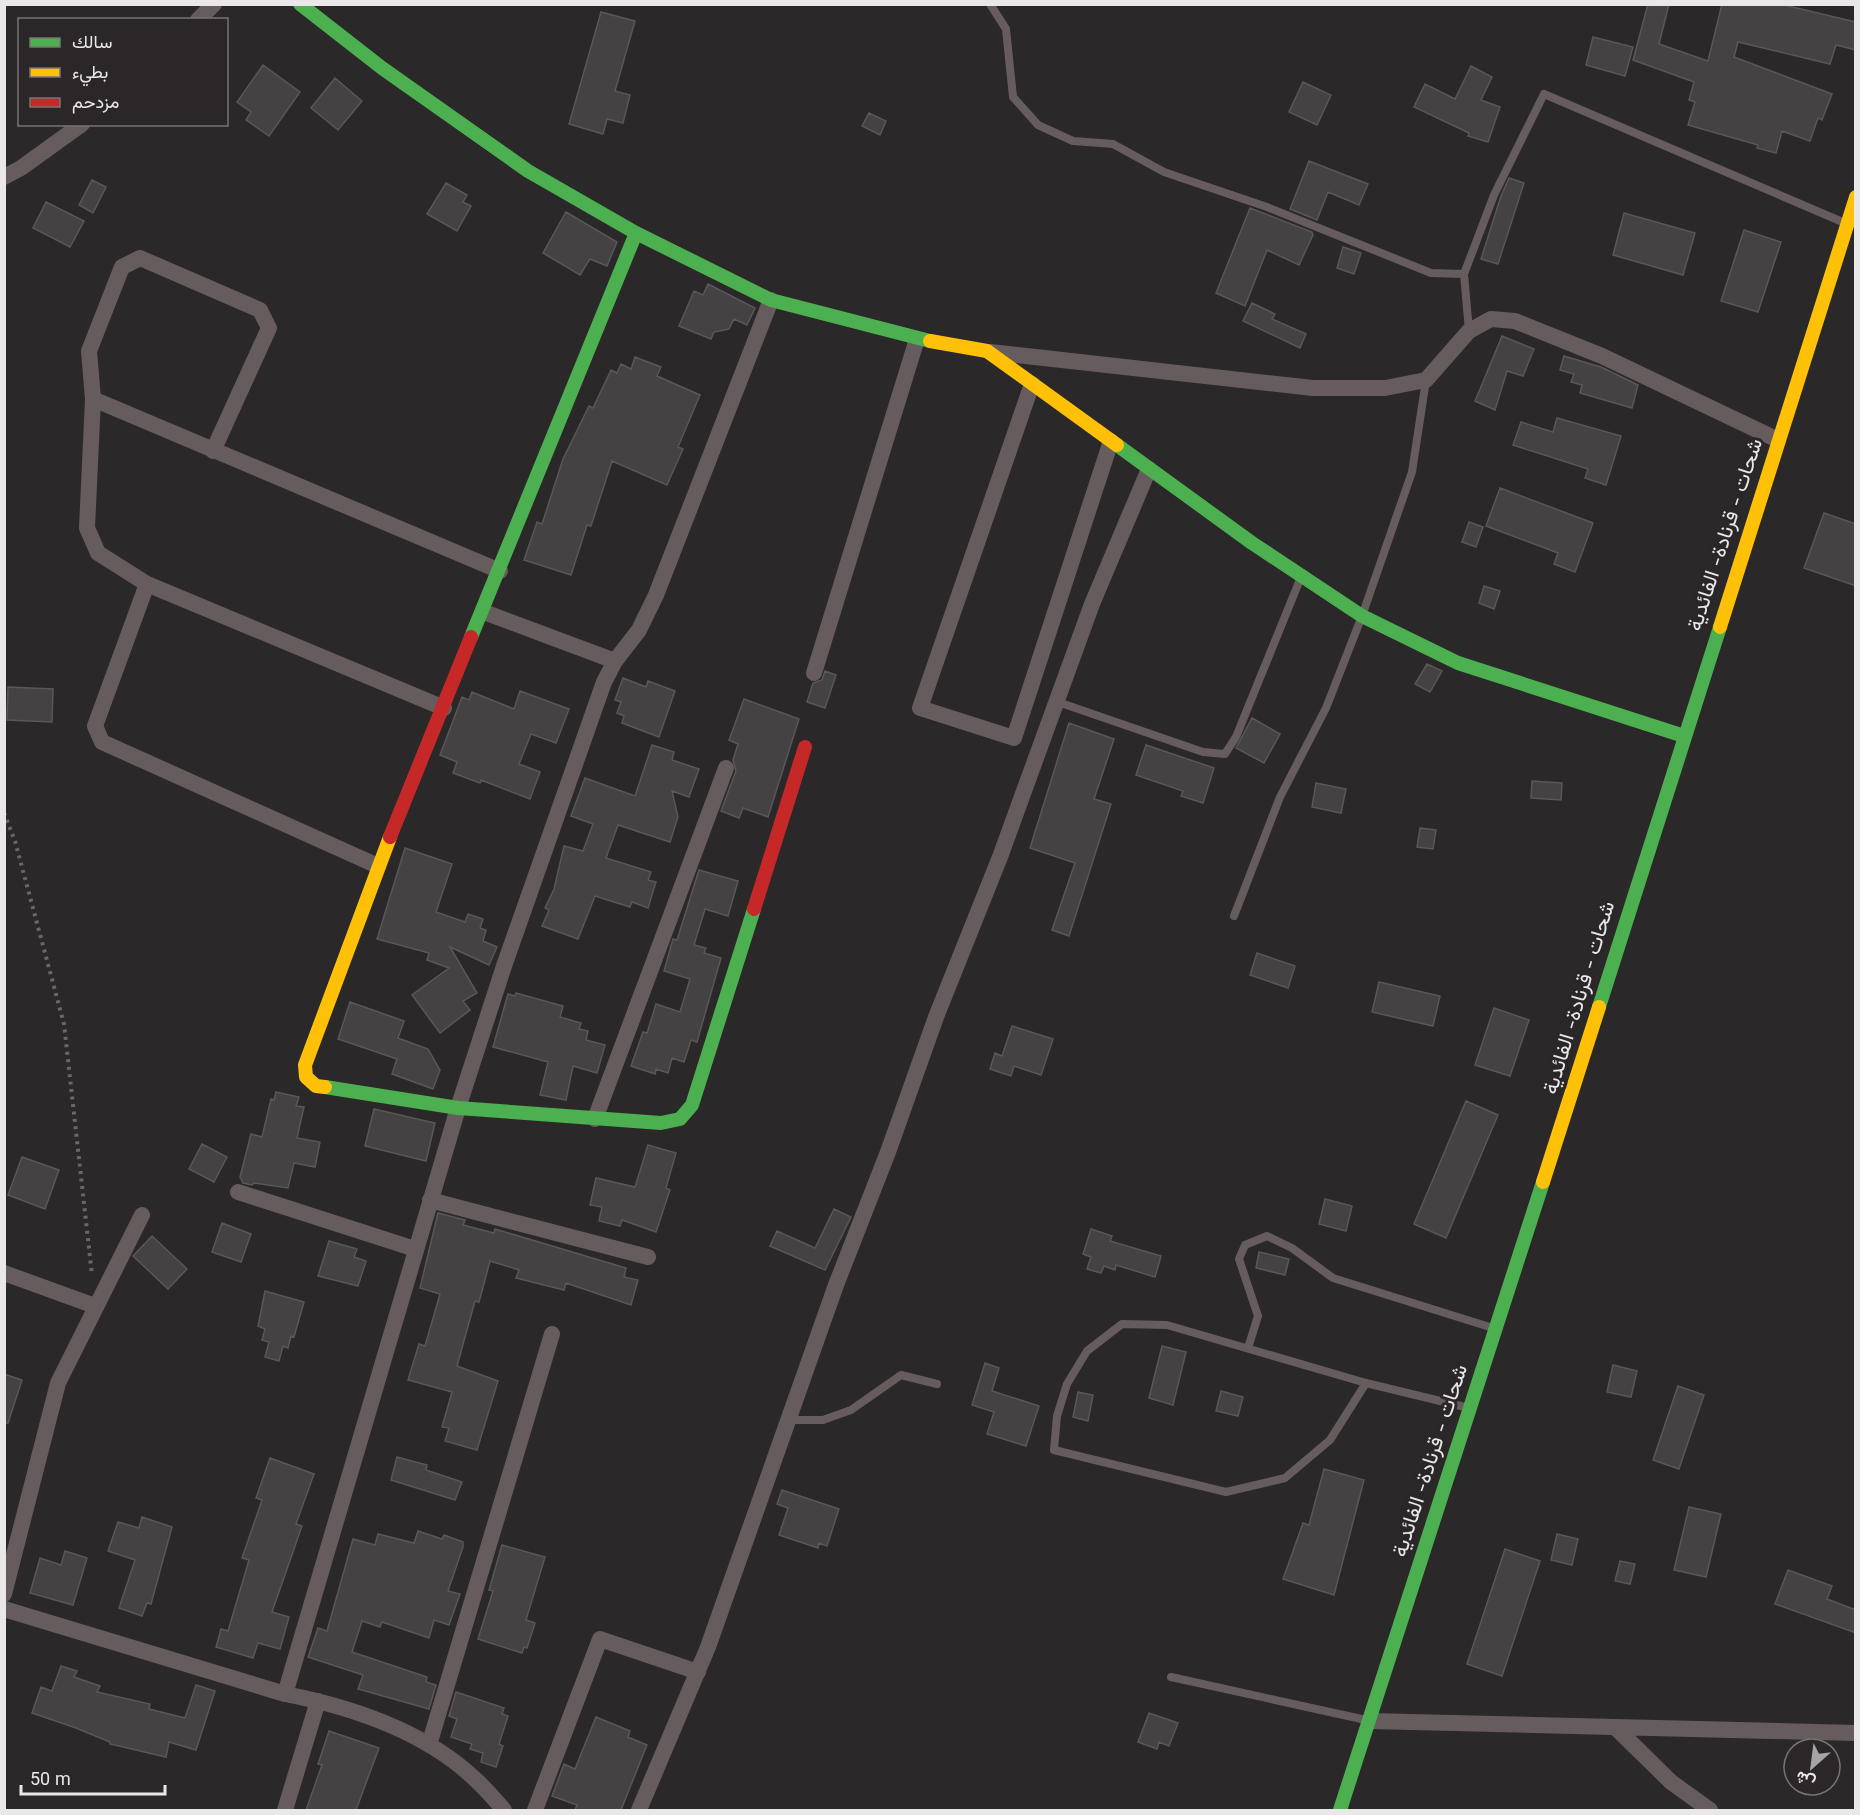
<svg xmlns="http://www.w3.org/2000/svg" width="1860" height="1815" viewBox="0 0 1860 1815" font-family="Georgia,Vazirmatn,serif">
  <rect width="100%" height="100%" fill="#2a2829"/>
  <!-- building -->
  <path fill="#444243" stroke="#595758" stroke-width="1.5" d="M1648,4H1669L1659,44L1708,61L1722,4H1780L1856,22V50L1836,45L1830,64L1738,42L1734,57L1832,94L1822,120L1818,118L1810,141L1782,131L1776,153L1757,148L1758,145L1688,125L1695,102L1689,100L1694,82L1633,60Z
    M601,12L635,21L615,91L630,95L623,123L607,119L603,134L569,124Z
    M1593,37L1633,47L1625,76L1586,65Z
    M263,65L300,92L269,136L246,120L251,112L237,102Z
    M1471,66L1492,77L1481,100L1500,107L1488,142L1468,136L1469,133L1414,107L1425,84L1455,99Z
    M335,78L362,101L338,130L311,108Z
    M1303,82L1331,95L1317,125L1289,112Z
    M869,113L886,121L880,135L862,126Z
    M1309,161L1368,184L1359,205L1328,192L1317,220L1290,209Z
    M1509,178L1524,183L1498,264L1481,259L1501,196Z
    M92,180L106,187L93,213L79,205Z
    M446,183L467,195L463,202L471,206L457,231L427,214Z
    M46,202L84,221L70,247L33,228Z
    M1250,208L1312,232L1313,235L1299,265L1267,250L1245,306L1216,293Z
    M566,212L617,242L607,266L590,259L580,275L543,253Z
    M1624,213L1695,233L1683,275L1613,255Z
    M1744,230L1781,242L1758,312L1721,301Z
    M1343,247L1361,253L1354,274L1337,268Z
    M708,284L755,308L747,325L734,319L729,329L714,332L711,339L679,326L694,291L703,295Z
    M1252,303L1275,314L1272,319L1306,334L1300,348L1243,321Z
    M1502,336L1534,349L1523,376L1507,371L1495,410L1475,401Z
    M1564,356L1601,367L1638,385L1632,408L1580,393L1582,385L1571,382L1574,374L1560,370Z
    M635,357L661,367L657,376L700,395L678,447L683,449L667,485L612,461L591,526L587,525L571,575L524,560L537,522L542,524L563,459L589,406L593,408L611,370L617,373L621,364L631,369Z
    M1557,418L1621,436L1606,485L1585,478L1588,469L1513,445L1521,422L1553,432Z
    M1500,488L1593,523L1575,572L1554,564L1558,553L1486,526Z
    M1824,513L1856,524V586L1804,568Z
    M1469,522L1483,527L1476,547L1462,542Z
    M1484,586L1500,591L1494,609L1479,603Z
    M1427,664L1442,671L1430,692L1415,684Z
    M825,671L836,675L825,708L807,702L813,683L822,680Z
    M623,678L646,687L648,681L675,691L659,737L622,723L624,716L617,713L621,702L615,700Z
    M8,687L53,689L52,722L7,720Z
    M520,691L569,709L556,743L531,734L519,764L540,772L530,799L481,780L480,783L453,773L457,762L440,755L462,697L469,700L472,692L514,709Z
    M744,699L799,719L768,817L743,808L739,818L721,811L736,771L733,760L738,744L729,740Z
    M1252,718L1280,734L1264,763L1236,748Z
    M1069,723L1114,739L1094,799L1111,804L1069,936L1052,930L1075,863L1030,848Z
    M652,745L674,752L672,760L699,769L689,797L672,791L678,817L670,842L618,825L606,858L651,872L648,880L656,882L648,908L632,902L630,907L595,896L578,939L542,926L549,910L545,908L554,889L564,846L583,851L593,824L571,816L585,778L635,796Z
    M1146,745L1214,768L1203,803L1181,796L1183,791L1136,775Z
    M1532,781L1562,783L1561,800L1531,798Z
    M1316,783L1346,789L1341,813L1312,807Z
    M1420,828L1436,830L1433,849L1417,847Z
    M405,848L452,864L436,912L465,922L468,914L483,919L480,928L486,930L483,941L497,947L489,965L450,947L477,993L463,1001L470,1010L440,1033L412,995L449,968L427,960L429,953L377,939Z
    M699,870L738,881L728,916L705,909L694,945L706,948L704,953L721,958L697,1042L691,1040L684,1062L672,1058L668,1073L656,1069L655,1074L631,1066L643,1032L647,1033L656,1004L680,1012L690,979L664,971L673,939L677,940Z
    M1257,953L1295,966L1288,988L1250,975Z
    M1379,982L1440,996L1433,1026L1372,1012Z
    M516,993L563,1006L560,1017L581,1023L579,1029L588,1031L586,1040L605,1045L597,1073L573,1066L566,1100L540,1095L548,1062L493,1047L508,994L515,996Z
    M350,1002L404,1021L398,1038L428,1049L440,1070L433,1089L392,1074L397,1059L338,1039Z
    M1494,1008L1529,1020L1510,1076L1475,1065Z
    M1012,1026L1053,1039L1041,1075L1014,1066L1011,1076L990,1069L995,1053L1002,1056Z
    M276,1092L299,1097L296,1106L304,1107L297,1138L320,1142L315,1167L294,1163L288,1188L254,1183L252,1185L243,1183L240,1177L251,1134L262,1137L271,1099L274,1100Z
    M1466,1101L1498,1115L1446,1238L1414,1224Z
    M374,1109L435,1123L426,1161L365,1146Z
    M202,1144L227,1157L214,1182L189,1169Z
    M648,1145L676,1153L666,1188L670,1190L656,1232L622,1220L620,1226L599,1221L602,1207L590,1205L596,1178L635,1187Z
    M22,1157L59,1170L45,1209L8,1195Z
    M1325,1199L1352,1206L1346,1231L1319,1224Z
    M834,1209L851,1217L825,1270L770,1246L777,1231L815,1248Z
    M438,1213L465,1220L463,1225L494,1233L495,1229L626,1268L624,1277L638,1280L631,1305L566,1283L564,1290L516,1278L519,1270L490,1261L479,1302L475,1301L457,1366L498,1381L477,1450L445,1441L449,1428L442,1427L452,1392L408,1380L419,1344L425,1346L440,1294L420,1288Z
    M222,1223L251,1234L241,1262L212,1252Z
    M1091,1229L1112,1236L1110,1241L1161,1256L1155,1277L1116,1265L1115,1270L1104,1266L1101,1273L1087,1269L1091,1257L1083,1254Z
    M152,1236L187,1269L168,1289L133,1256Z
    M329,1241L357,1249L354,1257L366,1261L358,1286L318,1276Z
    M1259,1252L1289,1259L1285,1275L1256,1268Z
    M265,1291L304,1302L294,1337L291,1336L288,1348L283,1346L279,1361L265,1357L269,1342L262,1340L265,1329L258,1326Z
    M1162,1346L1186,1352L1173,1405L1149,1398Z
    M985,1363L999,1368L992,1391L1039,1406L1026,1446L987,1434L994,1412L972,1405Z
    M1613,1365L1637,1371L1631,1397L1607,1392Z
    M4,1374L22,1380L8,1423H4Z
    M1678,1386L1704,1395L1679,1469L1653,1460Z
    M1221,1391L1243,1397L1238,1416L1216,1411Z
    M1078,1392L1093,1395L1088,1421L1073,1417Z
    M397,1457L427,1465L426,1470L462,1482L455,1500L391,1480Z
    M270,1458L314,1474L296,1524L302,1526L272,1612L289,1617L280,1649L258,1643L253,1658L216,1647L221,1629L228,1631L249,1560L242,1558L262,1500L256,1498Z
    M1324,1469L1364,1480L1334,1595L1283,1579L1303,1523L1309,1525Z
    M782,1490L839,1509L827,1546L819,1543L818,1548L779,1535L788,1508L777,1504Z
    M1689,1507L1721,1514L1706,1577L1674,1570Z
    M142,1517L172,1527L151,1604L147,1603L142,1616L119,1608L135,1560L108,1551L118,1522L139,1528Z
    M418,1531L442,1539L444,1535L463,1542V1547L448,1591L460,1594L449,1625L434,1620L429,1638L382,1622L380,1627L362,1621L352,1652L427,1677L426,1682L436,1685L429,1709L358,1689L363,1675L308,1657L318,1628L327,1631L353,1539L375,1545L378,1534L414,1543Z
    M1557,1534L1578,1539L1572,1565L1551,1560Z
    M502,1545L545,1557L526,1620L535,1623L527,1648L524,1647L522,1653L478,1639L493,1591L489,1590Z
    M1505,1549L1540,1561L1502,1676L1467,1664Z
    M65,1551L87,1558L73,1605L30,1593L40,1558L61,1565Z
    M1620,1561L1635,1564L1630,1584L1615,1581Z
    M1788,1570L1832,1586L1827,1599L1856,1610V1633L1775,1604Z
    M61,1666L77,1671L74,1677L100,1686L97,1692L150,1704L149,1709L185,1718L196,1685L215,1691L196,1750L169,1742L166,1757L110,1744V1742L76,1728L32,1713L41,1687L52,1691Z
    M456,1692L504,1708L502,1714L508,1716L499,1744L503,1746L496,1767L481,1762L483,1753L470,1749L472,1744L451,1737L457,1719L449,1716Z
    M1149,1713L1178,1723L1169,1746L1159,1742L1157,1749L1138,1742Z
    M596,1717L630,1731L628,1737L647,1745L621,1810H575L577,1805L552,1796L564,1764L575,1769Z
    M329,1731L379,1748L356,1810H306L322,1765L318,1764Z"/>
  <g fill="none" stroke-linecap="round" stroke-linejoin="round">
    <!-- path -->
    <path stroke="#6d6566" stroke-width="4" stroke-dasharray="3 4.5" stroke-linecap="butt" d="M4,813L15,841L64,1024L92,1275"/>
    <!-- lane -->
    <path stroke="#675c5d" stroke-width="8" d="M990,4L1006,29L1013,97L1038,125L1073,141L1113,144L1164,172L1267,207L1431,273L1464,274
      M1469,331L1464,274L1494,195L1544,94L1845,223
      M1055,701L1203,752L1225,754L1236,737L1301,577
      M1234,916L1280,797L1326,708L1362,616L1412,472L1426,380
      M1248,1348L1258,1316L1239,1259L1245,1245L1267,1236L1292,1248L1333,1278L1493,1328
      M1366,1383L1330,1440L1285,1478L1226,1492L1054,1450L1057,1416L1067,1384L1087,1351L1122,1324L1167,1325L1366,1383L1469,1408
      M788,1420H823L851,1410L901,1375L937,1384
      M1171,1677L1366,1720"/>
    <!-- street -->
    <path stroke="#675c5d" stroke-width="16" d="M198,20L214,4
      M4,177L21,168L82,124
      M990,352L1313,388H1385L1426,380L1469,331L1491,319L1515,321L1602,356L1778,440
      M1032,384L920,708L1014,738L1111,441
      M93,399L500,571
      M213,451L269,328L260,310L140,258L122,267L89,351L93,399L87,528L98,553L147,584L444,708
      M147,584L95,726L102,742L378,866
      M484,612L615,661
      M814,673L917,339
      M595,1119L726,768
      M238,1192L415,1249
      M430,1200L648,1257
      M4,1273L95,1306
      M4,1594L58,1383L142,1215
      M4,1609L285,1694C352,1707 426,1732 476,1780C486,1789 495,1800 504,1810
      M285,1694L458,1108L504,966L604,682L615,661L639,630L656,595L771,300
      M1369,1721L1856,1733
      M1615,1727L1671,1782L1710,1810
      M429,1745L552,1334
      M285,1810L318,1701
      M535,1810L600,1639L698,1672
      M639,1810L708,1647L836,1285L888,1152L936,1017L1000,857L1092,604L1149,469"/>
    <!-- fast -->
    <path stroke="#4caf50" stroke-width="14" d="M300,4L382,68L528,171L636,233L771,300L930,341
      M1117,445L1252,543L1362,616L1458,663L1684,736
      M471,637L636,233
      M1599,1007L1720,627
      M325,1087L458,1108L661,1123L680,1119L692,1105L754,909
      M1340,1810L1543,1182"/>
    <!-- slow -->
    <path stroke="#ffc107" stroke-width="14" d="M930,341L987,351L1117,445
      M1720,627L1856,197
      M325,1087L316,1086L306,1077L305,1065L390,837
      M1543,1182L1599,1007"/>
    <!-- jam -->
    <path stroke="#c62828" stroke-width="14" d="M390,837L471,637
      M754,909L805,747"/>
  </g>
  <g text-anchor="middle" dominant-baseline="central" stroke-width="6" stroke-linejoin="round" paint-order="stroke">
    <!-- street labels -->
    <g font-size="21" fill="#e9e7e7" stroke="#2b2728">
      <text transform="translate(1726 535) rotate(-72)">شحات - قرنادة- الفائدية</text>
      <text transform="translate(1580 998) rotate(-73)">شحات - قرنادة- الفائدية</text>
      <text transform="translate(1431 1461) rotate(-72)">شحات - قرنادة- الفائدية</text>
    </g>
  </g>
  <!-- border -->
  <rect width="1860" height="1815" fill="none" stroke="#e9e7e7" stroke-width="12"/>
  <!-- legend -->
  <rect x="18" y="18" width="210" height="108" fill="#2b2728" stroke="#777474" stroke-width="1.5"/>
  <rect x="30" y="38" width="30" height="9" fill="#4caf50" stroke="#777474" stroke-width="1.5"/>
  <text x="72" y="48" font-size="18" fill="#e9e7e7">سالك</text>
  <rect x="30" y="68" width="30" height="9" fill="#ffc107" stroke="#777474" stroke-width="1.5"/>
  <text x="72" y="78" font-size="18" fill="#e9e7e7">بطيء</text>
  <rect x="30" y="98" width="30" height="9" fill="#c62828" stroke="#777474" stroke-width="1.5"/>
  <text x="72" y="108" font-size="18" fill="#e9e7e7">مزدحم</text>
  <!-- north arrow -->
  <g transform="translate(1812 1767) rotate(208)"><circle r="28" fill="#2b2728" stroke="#777474" stroke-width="1.5"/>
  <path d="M0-4.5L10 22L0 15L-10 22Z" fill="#a6a4a4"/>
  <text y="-9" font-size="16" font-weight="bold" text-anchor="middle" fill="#e9e7e7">ش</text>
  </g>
  <!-- scale -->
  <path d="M21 1785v9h144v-9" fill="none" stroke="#e9e7e7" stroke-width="3"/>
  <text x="30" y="1785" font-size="18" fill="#e9e7e7" stroke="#2b2728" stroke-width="4.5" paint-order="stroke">50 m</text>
</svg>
